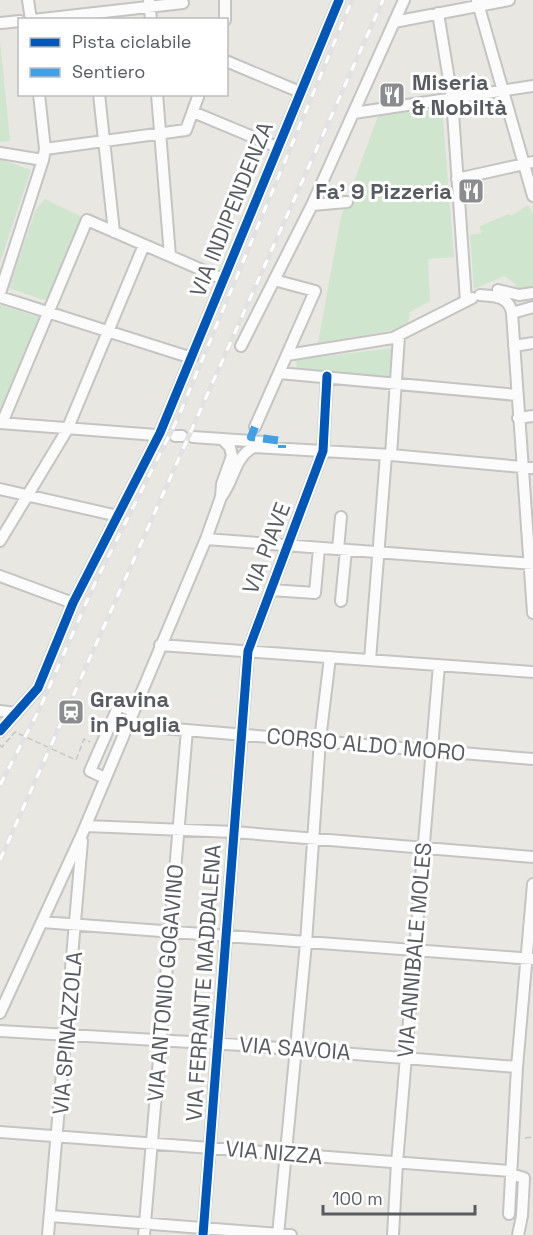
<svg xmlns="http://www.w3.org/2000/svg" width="533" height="1235" viewBox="0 0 533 1235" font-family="'Space Grotesk',sans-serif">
  <rect width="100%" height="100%" fill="#e8e7e2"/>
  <!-- green -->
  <path fill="#cfe5cd" d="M0,40L10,141L0,142Z
    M442,107L454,257L428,259L430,301L410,312L408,323L394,330L318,343L341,217L378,116Z
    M0,159L31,170L0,262Z
    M45,199L82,217L48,299L44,300L9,288L36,209Z
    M528,205L533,214V286L518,289L512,281L504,276L474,289L470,235L481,233L480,226L509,214L511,216Z
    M0,305L41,318L0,416Z
    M393,348L391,377L297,369L296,360Z"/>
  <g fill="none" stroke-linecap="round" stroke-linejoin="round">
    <defs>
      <path id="minor" d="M28,0L31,20
        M149,0L151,20
        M477,0L533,196
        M438,13L452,98L466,301
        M33,20L183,3
        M225,20V0
        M394,22L509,0
        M1,23L20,21
        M226,61L300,92
        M99,94L114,232
        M157,94L170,256
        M193,112L277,147
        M354,113L533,86
        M45,149L186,130L199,94
        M0,153L43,160
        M457,179L533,162
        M312,205L347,202
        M498,290L519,295L533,293
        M0,293L43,160L45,149L39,94
        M480,295C495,296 509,296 512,313L533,613
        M0,297L192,358
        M512,313L533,307
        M241,346L312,205L404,0
        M514,346L533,343
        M287,355L393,338L472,298
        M279,373L517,395
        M518,418L533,416
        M0,423L156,435
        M2,423L87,220L223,279
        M255,427L315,291L274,280
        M175,436H182
        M193,437L265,442
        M391,455L399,336
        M0,489L118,516
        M221,497C234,481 234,457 254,447L391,455L533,468
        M206,539L533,564
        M0,541L67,430L144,245
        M338,549L341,517
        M0,576L73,603
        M271,590L315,593L319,548
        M341,601L346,550
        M160,645L533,672
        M370,660L386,455
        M0,711L16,713
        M126,725L533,759
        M0,731L38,688L73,603L160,433L339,0
        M105,778L90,771L119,705L132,711
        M86,826L234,832L533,857
        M42,922L533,959
        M0,1013L83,832L206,539L221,497L222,484L232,456L230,447L223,440
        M0,1031L242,1045L517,1067
        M0,1132L511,1171
        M511,1174L524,1178L522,1216L518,1235
        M509,1214L517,1067L533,884
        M51,1216L291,1235
        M48,1235L82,841
        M144,1235L187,730
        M203,1235L248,651L323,451L327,376
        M278,1235L306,943L320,740L330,657
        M393,1235L397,1163L439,665"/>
    </defs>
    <!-- minor casing -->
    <use href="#minor" stroke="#c4c4c3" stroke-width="14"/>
    <!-- path -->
    <path stroke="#c3c8c5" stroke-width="1.5" stroke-dasharray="6 3" stroke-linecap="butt" d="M0,745L2,747L15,732L76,760L84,739L90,742
      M525,1138L533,1137"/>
    <!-- minor -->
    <use href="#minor" stroke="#fcfbfb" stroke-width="10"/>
    <defs>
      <path id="rail" d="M0,785L40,708L95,583L178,418L352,0
        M0,860L383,0"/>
    </defs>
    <!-- rail casing -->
    <use href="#rail" stroke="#e1e2e1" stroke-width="5"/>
    <!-- rail -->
    <use href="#rail" stroke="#fff" stroke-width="3" stroke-dasharray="9" stroke-linecap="butt"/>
    <!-- quiet -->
    <path stroke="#42a1e6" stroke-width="8" stroke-dasharray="15 8" stroke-linecap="butt" d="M255,427L251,437L282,441V448"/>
    <defs>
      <path id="cycleway" d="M0,731L38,688L73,603L160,433L339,0
        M203,1235L248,651L323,451L327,376"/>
    </defs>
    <!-- cycleway casing -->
    <use href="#cycleway" stroke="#fff" stroke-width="13"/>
    <!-- cycleway -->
    <use href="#cycleway" stroke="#0057b8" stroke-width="9"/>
  </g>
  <!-- icons -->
  <defs>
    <symbol id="restaurant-square" viewBox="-11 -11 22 22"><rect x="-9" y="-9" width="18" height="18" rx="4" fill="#8a8c8e" stroke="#fff"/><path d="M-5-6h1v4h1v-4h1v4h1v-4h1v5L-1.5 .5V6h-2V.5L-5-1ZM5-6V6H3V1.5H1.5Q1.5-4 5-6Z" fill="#fff"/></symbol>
    <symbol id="station-square" viewBox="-11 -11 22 22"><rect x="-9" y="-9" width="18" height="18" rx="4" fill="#8a8c8e" stroke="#fff"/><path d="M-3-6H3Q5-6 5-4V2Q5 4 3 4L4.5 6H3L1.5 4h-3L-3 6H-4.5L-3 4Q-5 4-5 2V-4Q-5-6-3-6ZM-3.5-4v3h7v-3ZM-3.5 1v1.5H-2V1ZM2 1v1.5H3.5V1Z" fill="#fff"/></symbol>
  </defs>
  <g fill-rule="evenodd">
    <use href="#restaurant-square" x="377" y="80" width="30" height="30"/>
    <use href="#restaurant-square" x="456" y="176" width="30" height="30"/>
    <use href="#station-square" x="56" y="697" width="30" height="30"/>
  </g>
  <g text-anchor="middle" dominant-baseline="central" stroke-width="6" stroke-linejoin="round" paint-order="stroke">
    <!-- poi labels -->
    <g font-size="22" font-weight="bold" fill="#585b60" stroke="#fff" text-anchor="start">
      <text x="412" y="82">Miseria<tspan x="412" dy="25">&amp; Nobiltà</tspan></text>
      <text x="452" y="191" text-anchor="end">Fa’ 9 Pizzeria</text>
      <text x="90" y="699">Gravina<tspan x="90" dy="25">in Puglia</tspan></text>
    </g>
    <!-- street labels -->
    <g font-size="22" fill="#585b60" stroke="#fff">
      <text transform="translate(231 209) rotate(-68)">VIA INDIPENDENZA</text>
      <text transform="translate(266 548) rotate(-69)">VIA PIAVE</text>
      <text transform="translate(366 744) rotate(5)">CORSO ALDO MORO</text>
      <text transform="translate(414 950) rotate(-85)">VIA ANNIBALE MOLES</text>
      <text transform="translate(165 983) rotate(-85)">VIA ANTONIO GOGAVINO</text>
      <text transform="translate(203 983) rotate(-86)">VIA FERRANTE MADDALENA</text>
      <text transform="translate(67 1033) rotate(-85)">VIA SPINAZZOLA</text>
      <text transform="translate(295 1048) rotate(4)">VIA SAVOIA</text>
      <text transform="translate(274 1152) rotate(5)">VIA NIZZA</text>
    </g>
  </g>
  <!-- legend -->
  <rect x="18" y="18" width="210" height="78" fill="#ffffff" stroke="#bcbdbf" stroke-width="1.5"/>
  <rect x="30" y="38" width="30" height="9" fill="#0057b8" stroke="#bcbdbf" stroke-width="1.5"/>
  <text x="72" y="48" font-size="18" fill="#585b60">Pista ciclabile</text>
  <rect x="30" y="68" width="30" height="9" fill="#42a1e6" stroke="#bcbdbf" stroke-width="1.5"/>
  <text x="72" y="78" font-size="18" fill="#585b60">Sentiero</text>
  <!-- scale -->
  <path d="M323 1205v9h152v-9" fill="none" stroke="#585b60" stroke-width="3"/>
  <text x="332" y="1205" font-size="18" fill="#585b60" stroke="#ffffff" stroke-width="4.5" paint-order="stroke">100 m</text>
</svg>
